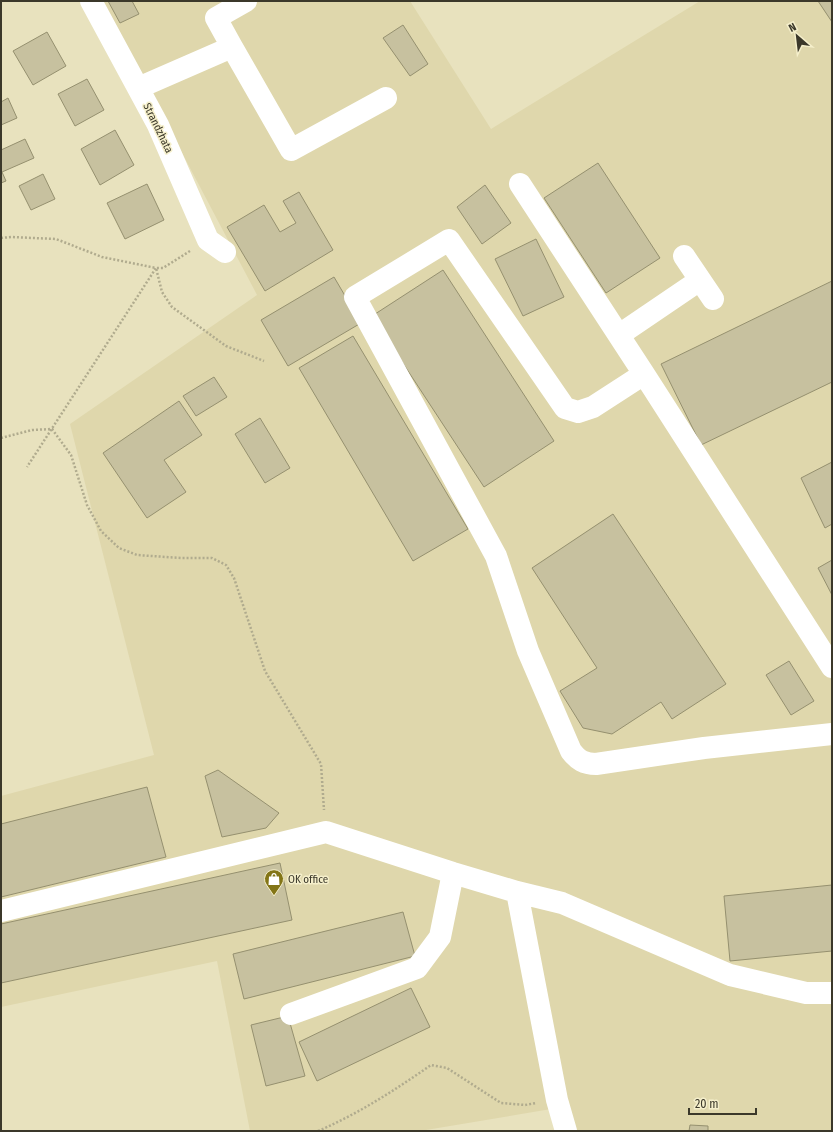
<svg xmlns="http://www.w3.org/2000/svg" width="833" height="1132" viewBox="0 0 833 1132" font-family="'Fira Sans Condensed',sans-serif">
  <rect width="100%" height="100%" fill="#e8e2be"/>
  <!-- built -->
  <path fill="#dfd7ac" d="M102,1H410L491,129L700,1H832V1131H558L551,1109L420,1131H250L217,961L1,1007V796L154,755L70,424L257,295Z"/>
  <!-- building -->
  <path fill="#c7c19f" stroke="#95906f" d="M108,1H132L139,14L120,23Z
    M818,1H832V22Z
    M403,25L428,64L410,76L383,38Z
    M47,32L66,66L33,85L13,51Z
    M87,79L104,110L75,126L58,94Z
    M8,98L17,118L1,125V102Z
    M115,130L134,165L100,185L81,149Z
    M25,139L34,158L2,172L6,181L1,183V150Z
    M598,163L660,258L606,293L544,198Z
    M43,174L55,199L31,210L19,186Z
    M147,184L164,220L125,239L107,203Z
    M485,185L511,223L482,244L457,207Z
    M299,192L333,250L265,291L227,227L264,205L280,232L296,223L283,201Z
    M536,239L564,297L523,316L495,259Z
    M443,270L554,441L484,487L372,316Z
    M334,277L361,323L288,366L261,320Z
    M832,281V382L701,445L661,364Z
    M353,336L468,529L413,561L299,368Z
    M214,377L227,397L196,416L183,396Z
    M179,401L202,435L164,460L186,492L147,518L103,453Z
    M260,418L290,468L265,483L235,434Z
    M832,462V524L825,528L801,478Z
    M613,514L726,684L672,719L661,702L612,734L583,728L560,691L597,668L532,568Z
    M832,560V595L818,568Z
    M789,661L814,701L791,715L766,675Z
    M218,770L279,813L266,828L222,837L205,776Z
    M147,787L166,857L1,897V824Z
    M280,863L292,920L1,983V924Z
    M832,885V951L730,961L724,896Z
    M403,912L415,956L244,999L233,954Z
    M411,988L430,1027L317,1081L299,1042Z
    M288,1016L305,1076L266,1086L251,1025Z
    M690,1125L708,1126V1131H689Z"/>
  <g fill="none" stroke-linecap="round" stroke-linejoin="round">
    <!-- path -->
    <path stroke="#b0ab8e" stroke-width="2.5" stroke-dasharray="2 2" stroke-linecap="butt" d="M1,238L11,237L56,239L102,257L156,268L27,467
      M190,251L163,268H156L162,292L172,307L226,346L264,361
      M1,438L32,430L52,429L71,455L87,505L101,531L119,548L137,555L181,558H212L226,565L234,578L265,671L321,764L324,810
      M318,1131C358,1114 395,1090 431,1065L447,1068L501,1103L525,1105L536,1103"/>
    <!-- minor -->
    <path stroke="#fff" stroke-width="22" d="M91,1L158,125L208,240L225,252
      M232,47L216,18L246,1
      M138,88L232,47L291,150L386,98
      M520,184L644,374L832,667
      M684,256L713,299
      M619,335L700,280
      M644,374L593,407L578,412L565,408L449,240L355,297L496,556L528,651L571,751C578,760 584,764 596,764L704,748L832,734
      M517,892L557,1100L566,1131
      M1,911L326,832L453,873L517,892L562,903L730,975L806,993H832
      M291,1014L417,968L440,937L453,873"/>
  </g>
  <!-- icons -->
  <defs>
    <symbol id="shop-pin" viewBox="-11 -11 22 30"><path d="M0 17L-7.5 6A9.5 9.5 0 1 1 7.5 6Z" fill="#837517" stroke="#f5efcb"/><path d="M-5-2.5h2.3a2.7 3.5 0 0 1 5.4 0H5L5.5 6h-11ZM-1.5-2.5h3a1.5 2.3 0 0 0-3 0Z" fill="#fff"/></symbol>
  </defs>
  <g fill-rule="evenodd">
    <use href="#shop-pin" x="263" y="868" width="22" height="30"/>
  </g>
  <g text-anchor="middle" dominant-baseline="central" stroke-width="3" stroke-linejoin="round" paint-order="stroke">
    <!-- street labels -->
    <g font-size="11" fill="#3b382a" stroke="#f5efcb">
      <text transform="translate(158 128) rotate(64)">Strandzhata</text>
    </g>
    <!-- poi labels -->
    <g font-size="11" fill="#3b382a" stroke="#f5efcb" text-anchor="start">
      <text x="288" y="879">OK office</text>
    </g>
  </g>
  <!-- border -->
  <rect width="833" height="1132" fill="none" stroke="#3b382a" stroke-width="4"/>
  <!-- north arrow -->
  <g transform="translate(797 36) rotate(332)" stroke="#f5efcb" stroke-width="3" paint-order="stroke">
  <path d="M0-3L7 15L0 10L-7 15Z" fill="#3b382a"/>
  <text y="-6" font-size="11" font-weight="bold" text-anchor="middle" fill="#3b382a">N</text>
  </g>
  <!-- scale -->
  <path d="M689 1108v6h67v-6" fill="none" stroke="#3b382a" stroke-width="2"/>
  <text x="695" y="1108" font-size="12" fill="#3b382a" stroke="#f5efcb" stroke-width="3" paint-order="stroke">20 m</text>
</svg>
